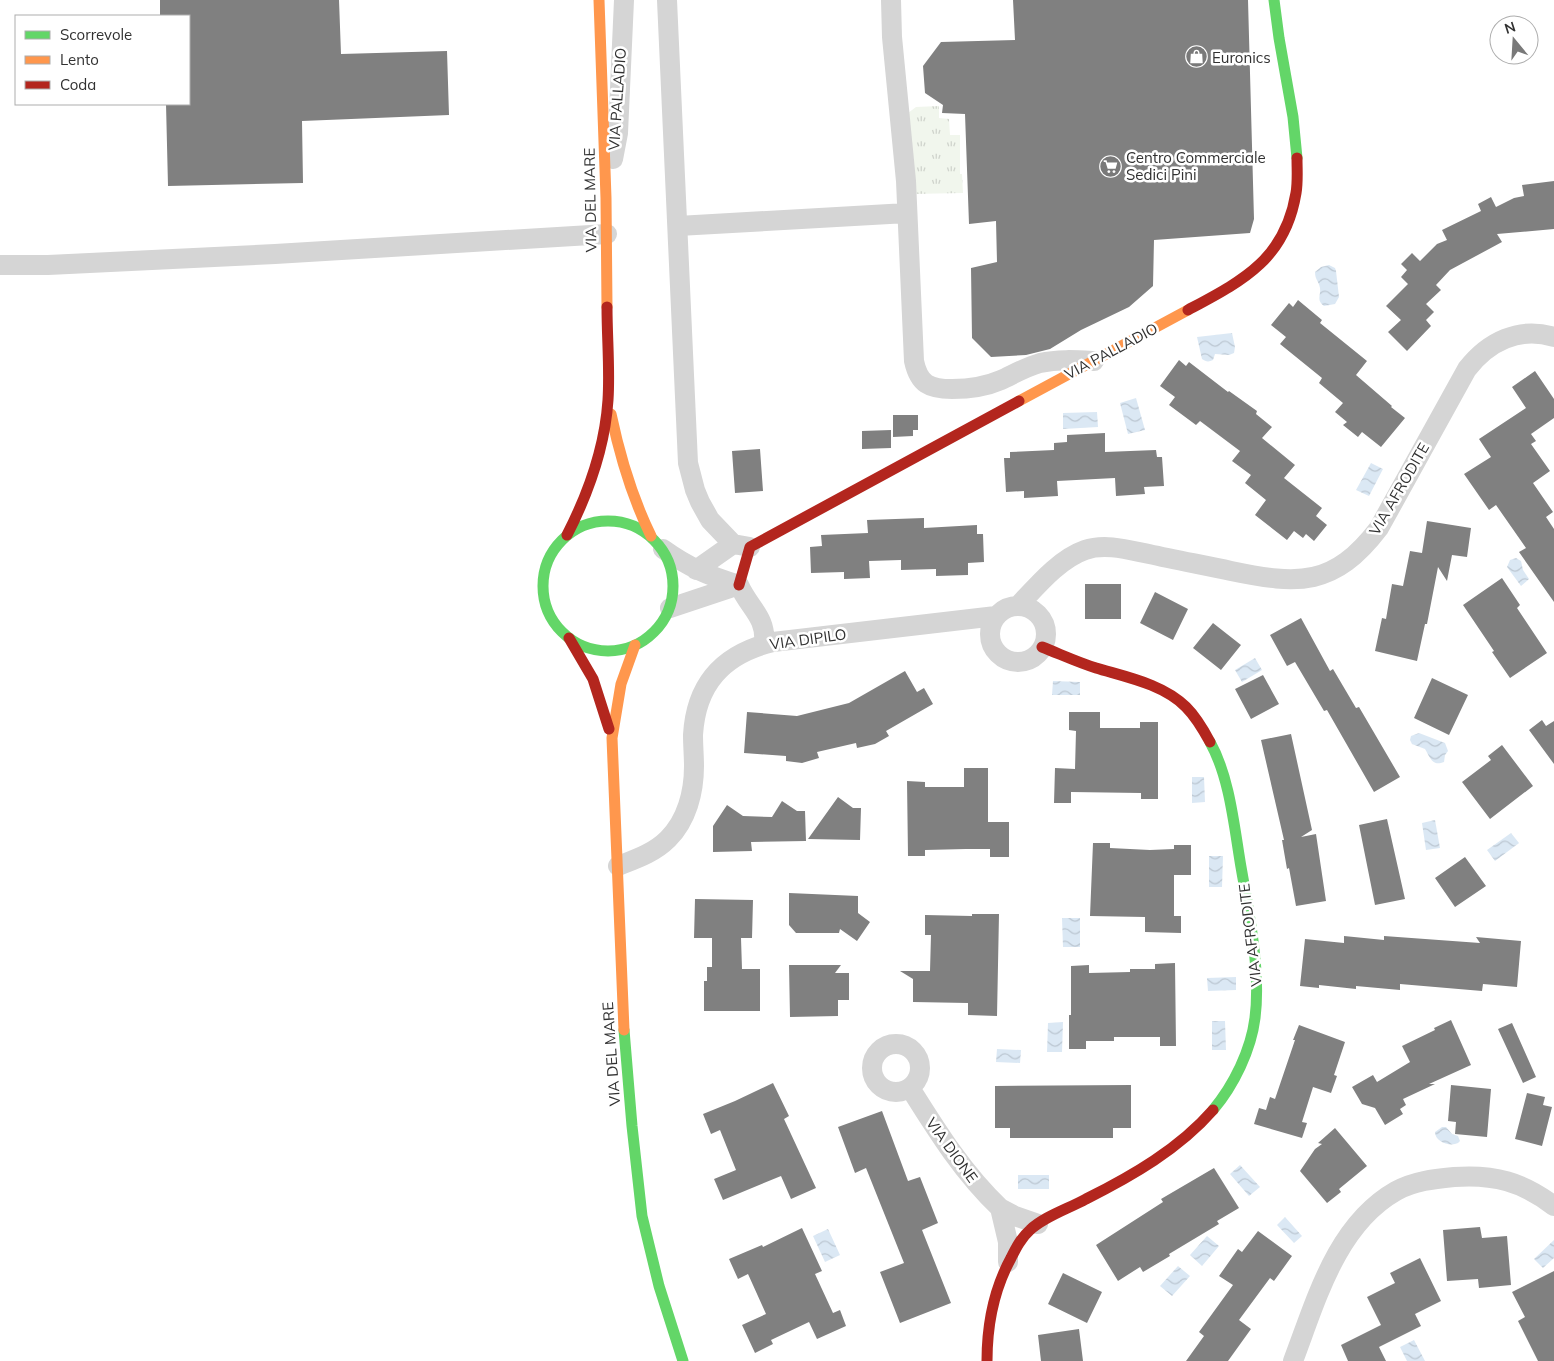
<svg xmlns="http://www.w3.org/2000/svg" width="1554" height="1361" viewBox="0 0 1554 1361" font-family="Mulish,sans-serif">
  <defs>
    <pattern id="park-tufts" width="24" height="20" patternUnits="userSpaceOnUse" patternTransform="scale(1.25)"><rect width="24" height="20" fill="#f1f6ed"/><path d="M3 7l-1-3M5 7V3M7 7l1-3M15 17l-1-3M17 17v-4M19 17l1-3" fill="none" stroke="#cfd3cc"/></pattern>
    <pattern id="water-waves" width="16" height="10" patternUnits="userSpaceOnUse" patternTransform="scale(1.25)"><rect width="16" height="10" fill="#dbe8f4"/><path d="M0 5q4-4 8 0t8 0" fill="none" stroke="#bcc7d2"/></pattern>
  </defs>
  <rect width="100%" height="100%" fill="#fff"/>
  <!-- park -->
  <path fill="url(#park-tufts)" d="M939,106V118L949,119L950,135H960V174H962L963,193L912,194L908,113L916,107Z"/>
  <!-- water -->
  <path fill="url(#water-waves)" d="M1329,265L1335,268L1336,271L1339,297L1335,304L1324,306C1316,300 1321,296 1320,288C1319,281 1315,280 1315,272L1321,267Z
    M1232,333L1235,347L1234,353L1229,355L1215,354L1213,360C1209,362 1206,362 1202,359L1197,337Z
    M1136,398L1145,430L1128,434L1120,403Z
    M1097,412L1098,427L1063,429V413Z
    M1371,463L1383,469L1369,496L1356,490Z
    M1516,558L1521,561L1523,570L1529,579L1521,586L1507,567L1510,560Z
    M1255,658L1262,670L1242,682L1235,670Z
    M1053,681L1080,682V695H1052Z
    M1419,733L1445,743L1448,751L1445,755L1444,762C1432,767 1430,757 1425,749L1412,744L1410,740L1411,736Z
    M1192,777H1204L1205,802L1192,803Z
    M1435,820L1440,848L1426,850L1422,823Z
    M1511,833L1519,843L1495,861L1487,850Z
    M1209,856H1223L1222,887H1209Z
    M1062,918H1080V947H1063Z
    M1236,977V990L1208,991L1207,978Z
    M1212,1021H1225L1226,1050H1212Z
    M1063,1022L1062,1052H1047L1048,1023Z
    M997,1049L1021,1050L1020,1063L996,1062Z
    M1442,1127H1446L1452,1134L1458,1136L1460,1141L1458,1143C1450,1147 1435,1142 1435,1132Z
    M1240,1165L1260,1187L1249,1196L1230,1174Z
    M1018,1175H1049V1189H1018Z
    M1285,1217L1302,1236L1294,1243L1277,1225Z
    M828,1229L840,1255L825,1262L813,1236Z
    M1207,1236L1219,1246L1202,1266L1190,1255Z
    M1554,1240V1258L1543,1268L1534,1259Z
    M1178,1266L1190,1276L1172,1296L1160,1286Z
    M1414,1340L1425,1361H1407L1400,1347Z"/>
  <!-- building -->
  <path fill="#808080" d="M160,0H339L341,54L447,51L449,115L302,121L303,183L168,186L166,104H189V16H160Z
    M1013,0H1248L1254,219L1250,233L1154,240L1153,286L1129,307L1081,330L1050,349L1026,355L991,357L972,338L971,268L997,262L996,221L969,224L965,114L942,113L943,105L925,93L923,66L941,42L1015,40Z
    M1554,181V229L1497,234L1502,242L1450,270L1436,285L1441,290L1426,304L1434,312L1426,320L1431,326L1407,351L1388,332L1401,320L1386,306L1408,284L1401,277L1407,270L1401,264L1412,253L1420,261L1437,244L1447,240L1442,230L1481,211L1478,204L1491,197L1496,207L1514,198L1524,196L1522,185Z
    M1298,300L1322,320L1320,323L1367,361L1356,375L1392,406L1391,407L1405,418L1381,447L1362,432L1358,437L1343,425L1347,422L1335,412L1343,403L1319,383L1322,378L1280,344L1286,337L1271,325L1289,303L1293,307Z
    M1179,360L1186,366L1189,362L1228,392L1229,391L1257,411L1256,414L1272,427L1262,438L1295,465L1284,478L1322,508L1316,516L1327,525L1314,541L1306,534L1303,538L1294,531L1287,540L1255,515L1266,500L1245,483L1251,475L1232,461L1240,451L1200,421L1196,425L1169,405L1175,397L1160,386Z
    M1535,371L1554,399V418L1531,434L1536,441L1531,444L1550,471L1533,483L1553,512L1546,517L1554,529V602L1519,552L1526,548L1496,505L1489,510L1464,474L1491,457L1479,439L1526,408L1512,387Z
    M893,415H918V430H913V436L893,437Z
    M891,430V448L862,449V431Z
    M1105,433V452L1156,450L1157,457H1162L1164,486L1144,487L1145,494L1116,496L1115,478L1057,481L1058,496L1024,498V491L1006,492L1004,458H1010V452L1054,450V443L1067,442V435Z
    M760,449L763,491L735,493L732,451Z
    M924,518V528L977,525V534H983L984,562L968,563V575L936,576V569L901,570V560L869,561L870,578L844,579V572L811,573L810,547L822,546L821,535L868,533L867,520Z
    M1427,521L1471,528L1467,557L1452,555L1447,581L1438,567L1427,624H1425L1417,661L1375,651L1382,618L1386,619L1392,584L1403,586L1410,551L1422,553Z
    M1502,578L1520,605L1517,608L1547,653L1510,678L1492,652L1494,651L1463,605Z
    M1085,584H1121V619H1085Z
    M1155,592L1188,609L1173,640L1140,623Z
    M1301,618L1330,671L1333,669L1356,708L1359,707L1400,777L1374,792L1327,710L1324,711L1295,662L1287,666L1270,635Z
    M1213,623L1241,645L1221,670L1193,648Z
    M905,671L917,692L924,688L933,704L886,731L889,736L875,744L857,748L856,743L817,752L819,758L802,763L786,761V756L744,753L747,712L797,716L849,703Z
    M1263,675L1279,704L1251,719L1235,689Z
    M1432,678L1468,695L1449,735L1414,718Z
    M1069,712H1100V728H1140V722H1158V799H1141V793L1071,792V803H1054L1055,768L1075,769L1076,731L1069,730Z
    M1542,720L1546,726L1554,721V764L1529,730Z
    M1291,734L1312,830L1301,837L1316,834L1326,901L1296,906L1289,868L1287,869L1282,840H1284L1261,740Z
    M1502,745L1533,786L1490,819L1462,782L1491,760L1488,756Z
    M964,768H988V822H1009V857H990V849H966L925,850V856H908L907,781L925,782V787H964Z
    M838,797L853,808H861L860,840L808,839Z
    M782,801L797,811H805L806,841L751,842L752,851L713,852V826L727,805L743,816L772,817Z
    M1387,819L1405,899L1375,905L1359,825Z
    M1093,843H1110V848L1150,850L1174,849V845H1191V875H1174V916H1181V933L1145,932V917L1090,916Z
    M1465,857L1486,886L1455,907L1435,878Z
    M789,893L858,896V913L870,922L857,941L840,929L839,933H796L789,925Z
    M695,899L753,900L752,938H741L742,969H760V1011H704V981H707V967H712V938H694Z
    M972,914H999L997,1016L968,1015V1003L913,1002V979L900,971H930L931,935H925V915L972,916Z
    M1344,936L1384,940V936L1480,943L1476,937L1521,941L1517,987L1483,984L1482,991L1400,984V990L1356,986V989L1319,985V988L1300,986L1305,939L1344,943Z
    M1175,963L1176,1046H1160V1037H1114V1041H1086V1049H1069V1015H1071V966L1089,965V973L1130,972V969H1155V964Z
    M789,965H841L835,973H849V1000H838V1016L790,1017Z
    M1451,1020L1471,1065L1429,1084H1435L1403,1099L1406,1105L1400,1109L1403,1114L1385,1125L1375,1108L1362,1104L1352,1087L1373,1075L1377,1082L1410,1062L1402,1046L1435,1030L1434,1028Z
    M1512,1023L1536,1077L1523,1083L1498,1029Z
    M1299,1025L1345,1042L1334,1075L1337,1076L1331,1093L1313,1087L1302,1122L1307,1123L1302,1138L1254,1124L1259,1108L1266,1110L1270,1097L1275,1099L1295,1040H1293Z
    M773,1083L789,1116L784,1119L816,1188L791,1199L781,1176L723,1200L714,1179L736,1170L720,1130L711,1134L703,1114L735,1101Z
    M1131,1085V1128H1113V1138H1010V1128H995V1086Z
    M1451,1085L1491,1089L1487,1137L1455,1134L1456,1122L1448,1121Z
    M1527,1093L1545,1097L1543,1105L1552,1107L1542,1146L1515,1139Z
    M882,1111L908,1181L920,1177L938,1223L922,1230L951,1303L900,1323L880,1272L904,1263L866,1168L855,1173L838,1127Z
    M1335,1128L1367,1166L1339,1189L1341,1192L1327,1203L1300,1171L1315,1149L1322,1144L1318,1143Z
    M1214,1168L1239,1208L1217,1221L1219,1224L1169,1254L1170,1256L1143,1272L1140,1267L1118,1281L1096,1245L1163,1202L1161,1199Z
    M1480,1227L1482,1238L1507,1236L1511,1285L1479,1288L1478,1279L1447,1281L1443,1230Z
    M802,1228L822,1271L815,1274L833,1313L840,1310L846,1326L817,1339L809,1322L771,1340L773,1344L755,1353L742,1325L766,1314L748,1274L738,1279L729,1259L762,1245L763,1247Z
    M1258,1231L1292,1256L1274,1281L1270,1278L1239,1320L1251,1329L1228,1361H1186L1204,1336L1199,1332L1233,1285L1219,1276L1238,1249L1242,1252Z
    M1420,1258L1441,1301L1415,1314L1421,1326L1379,1347L1386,1361H1348L1341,1345L1381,1325L1367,1297L1395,1283L1390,1273Z
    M1554,1271V1361H1538L1518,1321L1525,1317L1512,1292Z
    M1063,1273L1102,1292L1087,1323L1048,1304Z
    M1079,1329L1083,1361H1041L1038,1335Z"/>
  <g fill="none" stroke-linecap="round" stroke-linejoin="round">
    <!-- street -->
    <path stroke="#d5d5d5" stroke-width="20" d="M667,0L688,463L695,490L700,502L710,520L733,544L750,547
      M891,0L892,37L906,181L914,361C919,384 929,389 952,389C969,389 985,387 1001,380C1014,374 1026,367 1040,363C1058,359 1075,360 1094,361
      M613,159L618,133L624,0
      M678,226L907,213
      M0,265H48L275,254L607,234
      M663,549C688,567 709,576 739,585C749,608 767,617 764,644
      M696,570L733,544
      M1018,606C1036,587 1059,559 1085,550C1105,543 1129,550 1149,554C1176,560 1203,565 1231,571C1299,585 1334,587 1379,528L1467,369C1488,342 1519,326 1554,337
      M990 634a28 28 0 1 1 56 0a28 28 0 1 1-56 0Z
      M670,608L739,585
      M618,866C636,859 654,853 668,839C687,820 694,792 694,766C694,756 693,746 693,735C696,684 723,654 773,642L996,616
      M872 1068a24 24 0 1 1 48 0a24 24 0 1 1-48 0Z
      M910,1088C937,1131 963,1173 1000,1208
      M1008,1262V1242L1000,1208L1015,1216L1038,1224
      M1293,1361C1316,1301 1336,1225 1396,1191C1414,1181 1434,1179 1454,1177C1494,1174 1523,1182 1554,1206"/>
    <!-- fast -->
    <path stroke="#63d668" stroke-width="11" d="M1274,0L1279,38L1293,117L1297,158
      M543 586a65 65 0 1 1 130 0a65 65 0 1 1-130 0Z
      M1210,742C1230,778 1234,826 1241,867C1249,913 1261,972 1255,1018C1251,1050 1234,1085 1213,1110
      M624,1030L632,1126L642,1216L659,1286L683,1361"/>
    <!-- slow -->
    <path stroke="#ff974d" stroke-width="11" d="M599,0L606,198L607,307
      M1019,401L1188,310
      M611,414C620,457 632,497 651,536
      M624,1030L612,738L621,684L635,645"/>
    <!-- jam -->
    <path stroke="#b3261e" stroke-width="11" d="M1188,310C1242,281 1285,260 1296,193C1298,182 1297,170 1297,158
      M567,535C588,494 605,446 608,400C610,370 607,338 607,307
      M739,585L750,547L1019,401
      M569,638L593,679L609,729
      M1042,647C1060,654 1077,662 1096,668C1126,677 1163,684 1186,707C1196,717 1203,729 1210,742
      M987,1361C987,1324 993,1291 1011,1258C1016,1248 1021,1238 1030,1230C1045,1216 1068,1209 1086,1199C1132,1176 1179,1149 1213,1110"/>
  </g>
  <!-- icons -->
  <defs>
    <symbol id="shop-disc" viewBox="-11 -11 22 22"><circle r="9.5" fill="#797979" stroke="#fff"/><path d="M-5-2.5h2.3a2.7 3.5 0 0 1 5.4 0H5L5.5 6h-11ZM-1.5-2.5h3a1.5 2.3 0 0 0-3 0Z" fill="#fff"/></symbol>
    <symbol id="supermarket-disc" viewBox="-11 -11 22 22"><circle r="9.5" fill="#797979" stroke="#fff"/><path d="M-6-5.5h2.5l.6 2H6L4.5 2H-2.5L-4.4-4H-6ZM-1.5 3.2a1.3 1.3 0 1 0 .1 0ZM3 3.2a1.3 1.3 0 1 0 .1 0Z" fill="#fff"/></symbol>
  </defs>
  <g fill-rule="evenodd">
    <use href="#shop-disc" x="1184" y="44" width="25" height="25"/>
    <use href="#supermarket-disc" x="1098" y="154" width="25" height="25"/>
  </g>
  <g text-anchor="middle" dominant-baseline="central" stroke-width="5" stroke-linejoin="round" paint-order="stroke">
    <!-- poi labels -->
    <g font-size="15" fill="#313131" stroke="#fff" text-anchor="start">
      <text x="1212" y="57">Euronics</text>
      <text x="1126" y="157">Centro Commerciale<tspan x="1126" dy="17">Sedici Pini</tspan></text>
    </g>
    <!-- street labels -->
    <g font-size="15" fill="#313131" stroke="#fff">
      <text transform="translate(617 99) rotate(-86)">VIA PALLADIO</text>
      <text transform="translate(590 200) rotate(-91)">VIA DEL MARE</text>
      <text transform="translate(1111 351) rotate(-28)">VIA PALLADIO</text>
      <text transform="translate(1399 489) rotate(-60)">VIA AFRODITE</text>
      <text transform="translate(808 639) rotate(-8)">VIA DIPILO</text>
      <text transform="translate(1250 935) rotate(-97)">VIA AFRODITE</text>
      <text transform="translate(611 1054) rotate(-94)">VIA DEL MARE</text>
      <text transform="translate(952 1150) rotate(54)">VIA DIONE</text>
    </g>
  </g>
  <!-- legend -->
  <rect x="15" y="15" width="175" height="90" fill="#ffffff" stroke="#adadad"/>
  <rect x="25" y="31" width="25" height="8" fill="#63d668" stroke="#adadad"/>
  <text x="60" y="40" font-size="15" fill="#313131">Scorrevole</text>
  <rect x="25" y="56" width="25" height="8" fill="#ff974d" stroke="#adadad"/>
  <text x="60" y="65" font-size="15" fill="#313131">Lento</text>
  <rect x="25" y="81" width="25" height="8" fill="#b3261e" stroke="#adadad"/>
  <text x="60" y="90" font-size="15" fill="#313131">Coda</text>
  <!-- north arrow -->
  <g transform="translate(1514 40) rotate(342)"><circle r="24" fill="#ffffff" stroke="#adadad"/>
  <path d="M0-4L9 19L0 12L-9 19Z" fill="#797979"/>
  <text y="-8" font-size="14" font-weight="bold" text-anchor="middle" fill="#313131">N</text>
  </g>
</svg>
